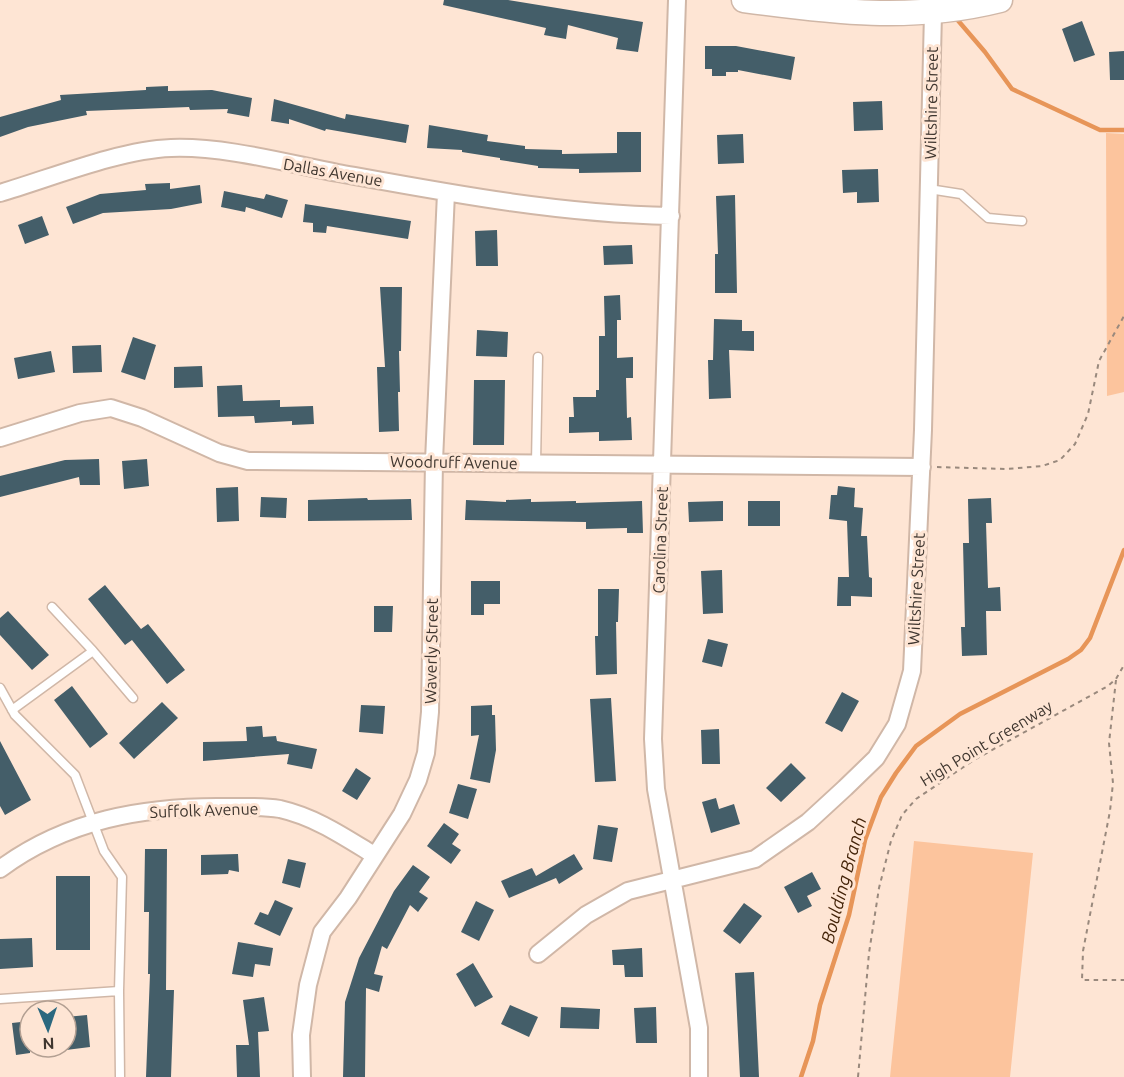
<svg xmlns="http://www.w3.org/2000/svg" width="1124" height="1077" viewBox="0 0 1124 1077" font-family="Ubuntu,sans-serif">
  <rect width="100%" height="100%" fill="#fee5d4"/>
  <!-- green -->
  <path fill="#fcc49d" d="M1106,133L1124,134V392L1107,396Z
    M914,841L1033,853L1010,1077H890Z"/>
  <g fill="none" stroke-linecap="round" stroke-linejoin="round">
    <!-- stream -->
    <path stroke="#e79558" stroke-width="4.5" d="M955,17L985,52L1012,89L1100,130H1124
      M801,1077L813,1041L820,1005L849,915L865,840L881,797L896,773L916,746L960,714L1068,659L1081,650L1090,638L1124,550"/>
  </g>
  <!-- building -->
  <path fill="#445e69" d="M444,0H508L643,22L638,52L616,49L618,38L568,25L566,39L544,35L546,28L443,5Z
    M1082,21L1095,55L1074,62L1062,29Z
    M705,46H736L795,57L791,80L738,70V72H726V76H712V69H705Z
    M1124,51V80H1110L1109,52Z
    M168,86V91L212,90L252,98L249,117L227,113L228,109L190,110L189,107L86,111L87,115L28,127L0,137V117L61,100L60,95L146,90V87Z
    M274,99L345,119L346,114L409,125L406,143L326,129L325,131L289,119V124L271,121Z
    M882,101L883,130L854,131L853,102Z
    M429,125L488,135L487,141L525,146V149L562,150V154L617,153V132H641V172L579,173V169L538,168V166L500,160V158L462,152V150L427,148Z
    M743,134L744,163L718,164L717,135Z
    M878,169L879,202L857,203V192L843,193L842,170Z
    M170,183V189L200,185L202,203L171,209L103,213L73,224L66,207L100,194L146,190L145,184Z
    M224,191L264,199L266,194L288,200L282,218L246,207L245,212L221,207Z
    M735,195L737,293H715V254H718L716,196Z
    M305,204L411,221L408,239L327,226L326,233L313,232V223L303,222Z
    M42,216L49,235L25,244L18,225Z
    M497,230L498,266H476L475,231Z
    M632,245L633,264L604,265L603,246Z
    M380,287H402L401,351H399L400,392H398L399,431L379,432L377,367H385Z
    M620,295L621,320H617V358L633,357V378H626L627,418L631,417L632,440L599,441V432L569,433V417H574L573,397H596V390H599V336H605L604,296Z
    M714,319L742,320V331H754V351L729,350L731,398L709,399L708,360H713Z
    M477,330L508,332L507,357L476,356Z
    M133,337L156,345L145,380L121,372Z
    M101,345L102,372L73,373L72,346Z
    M51,351L55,372L18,379L14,358Z
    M202,366L203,387L174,388V367Z
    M474,380H505L504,445H473Z
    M242,385L243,401L280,400V407L313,406L314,424L292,425V421L255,423L254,416L218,417L217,386Z
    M99,459L100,485H80L79,477L0,497V476L65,460Z
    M147,459L149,486L124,489L122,461Z
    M838,486L855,488L854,507L863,508L861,536H867L869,577L872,578V597L851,596V606H837L838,577H849L847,521L829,519L831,495H837Z
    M238,487L239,521L217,522L216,488Z
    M261,497L287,498L286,518L260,517Z
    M367,498L368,500L411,499L412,520L308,521V500Z
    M991,498L992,523H986L988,588L1000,587L1001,611H986L987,655L962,656L961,627H965L963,543H969L968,499Z
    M531,499V502L576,501V503L642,501L643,533H627V528L586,529V522L465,520L466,500L506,502V500Z
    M723,501V521L689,522L688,502Z
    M748,501H780V526H748Z
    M722,570L723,613L703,614L701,571Z
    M471,581H500V604H484V615H471Z
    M105,585L141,629L148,624L185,670L167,684L132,640L125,645L88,599Z
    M598,589H619L618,622H616L617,674L596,675L595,636H598Z
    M374,606H393L392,632H374Z
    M8,611L49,655L32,670L0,635V618Z
    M708,639L728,644L722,667L702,662Z
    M72,686L108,734L90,748L54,700Z
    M842,692L859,701L842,732L825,723Z
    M611,698L616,781L595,782L590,699Z
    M162,702L178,718L134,759L119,743Z
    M361,705L385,706L383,734L359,732Z
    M492,705V715H495L496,750L490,783L470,779L479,735L471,736V706Z
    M262,726L263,737L276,736L277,741L317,749L312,769L287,764L289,754L203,761V742L247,741L246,727Z
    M719,729L720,764H702L701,730Z
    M0,741L31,800L5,815L0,806Z
    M791,763L806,778L781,802L766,788Z
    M356,768L371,778L357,800L342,791Z
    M458,784L477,789L468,819L449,813Z
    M716,798L719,809L734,804L740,824L711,833L702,802Z
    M444,823L459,834L452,844L461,850L451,864L427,846Z
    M598,825L618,828L612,862L593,859Z
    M145,849H167L166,990H174L171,1077H146L150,974H148L149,912H144Z
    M238,854L239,872L229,870L228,874L201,875V855Z
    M574,854L583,869L559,884L556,878L509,898L501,881L532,868L536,876Z
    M288,859L306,863L300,888L282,883Z
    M413,865L430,877L419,892L428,898L418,912L410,905L387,949L382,946L374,974L383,976L379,992L366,988L365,1077H343L345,1002L359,958L394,891Z
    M812,872L821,889L807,896L812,906L798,913L784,887Z
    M56,876H90V950H56Z
    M275,900L293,908L280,936L254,924L260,912L268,915Z
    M476,901L494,910L479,941L461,932Z
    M744,903L762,916L740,944L723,931Z
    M32,938L33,967L0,969V939Z
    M238,942L273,948L270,966L255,964L253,977L232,974Z
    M642,948L643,977H625L624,965H613L612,950Z
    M473,963L493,997L475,1007L456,974Z
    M754,972L759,1077H740L735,973Z
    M264,997L269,1031L258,1032L260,1077H237L236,1045H249L243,1000Z
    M510,1005L538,1017L529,1037L501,1024Z
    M561,1007L600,1009L599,1029L560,1028Z
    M656,1007L657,1043H636L634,1008Z
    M87,1015L90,1047L66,1050V1017Z
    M30,1021V1053L16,1055L12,1023Z"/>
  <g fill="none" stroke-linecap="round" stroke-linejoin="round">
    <defs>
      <path id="lane" d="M929,189L961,194L988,218L1022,221
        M536,463L538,357
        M52,607L93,651
        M0,688L15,715L75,775L104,851L122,877L119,991L0,999
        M12,710L93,651L133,698
        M119,991L120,1077"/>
      <path id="street" d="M677,0L653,739L656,789L699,1028V1077
        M0,193C51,178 119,150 171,148C224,146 286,163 338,173C448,193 558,214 671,216
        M0,438L80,413L111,408L142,418L219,453L248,461L922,467
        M0,869C66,820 144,806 225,807C242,807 262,806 280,809C315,817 343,836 374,855
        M538,954L586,915L628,891L755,859L808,822L845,788L876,758L897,724L912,671L923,430L933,13
        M302,1077L301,1035L308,985L322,932L348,898L402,814L418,780L426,753L430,712L434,461L446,193"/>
      <path id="secondary" d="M744,0C832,12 912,22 1000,0"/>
    </defs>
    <!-- lane casing -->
    <use href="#lane" stroke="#d0b7a7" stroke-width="11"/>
    <!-- street casing -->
    <use href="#street" stroke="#d0b7a7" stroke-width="20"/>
    <!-- secondary casing -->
    <use href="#secondary" stroke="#d0b7a7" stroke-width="27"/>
    <!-- path -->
    <path stroke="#99897d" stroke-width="2" stroke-dasharray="4.5 4.5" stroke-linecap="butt" d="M937,467L1007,469L1042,466L1060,460L1075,444L1088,414L1099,361L1124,316
      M1116,680L1109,743L1113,783L1110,811L1083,951L1082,980H1124
      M858,1077L869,953L879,888L891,841L902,815L916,799L974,760L1108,686L1116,679L1124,665"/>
    <!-- lane -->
    <use href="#lane" stroke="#fff" stroke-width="8"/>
    <!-- street -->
    <use href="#street" stroke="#fff" stroke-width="16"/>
    <!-- secondary -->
    <use href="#secondary" stroke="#fff" stroke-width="24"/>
  </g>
  <g text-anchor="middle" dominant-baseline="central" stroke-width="6" stroke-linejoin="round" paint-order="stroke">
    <!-- street labels -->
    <g font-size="16" fill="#3f362f" stroke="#fee5d4">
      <text transform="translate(931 103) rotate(-89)">Wiltshire Street</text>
      <text transform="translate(333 172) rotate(10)">Dallas Avenue</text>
      <text transform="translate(454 462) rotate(1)">Woodruff Avenue</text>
      <text transform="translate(660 540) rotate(-88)">Carolina Street</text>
      <text transform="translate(916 589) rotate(-87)">Wiltshire Street</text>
      <text transform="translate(431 651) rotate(-89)">Waverly Street</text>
      <text transform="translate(986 743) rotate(-31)">High Point Greenway</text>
      <text transform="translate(204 810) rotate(-2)">Suffolk Avenue</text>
    </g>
    <!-- water labels -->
    <g font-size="18" font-style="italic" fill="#432308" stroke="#fee5d4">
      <text transform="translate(843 880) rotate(-75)">Boulding Branch</text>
    </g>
  </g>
  <!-- north arrow -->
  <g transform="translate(48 1029) rotate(178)"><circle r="28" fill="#fee5d4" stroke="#b29f92" stroke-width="1.5"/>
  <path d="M0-4.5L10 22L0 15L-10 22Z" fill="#2b687f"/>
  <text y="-9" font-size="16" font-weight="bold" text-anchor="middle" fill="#3f362f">N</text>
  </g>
</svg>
